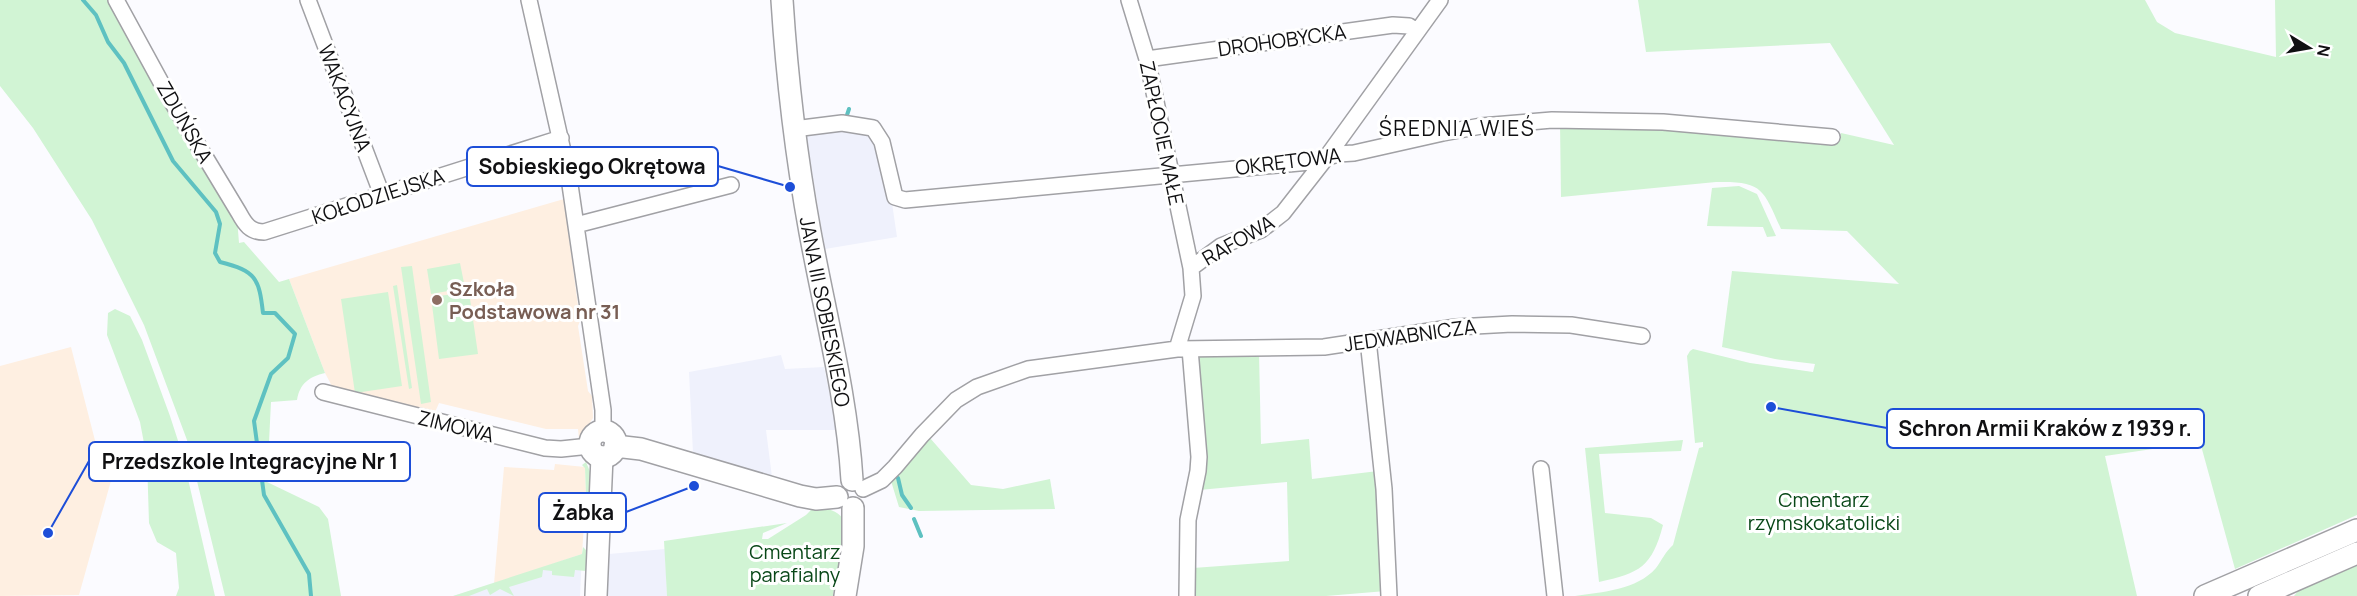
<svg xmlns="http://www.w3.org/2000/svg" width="2357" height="596" viewBox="0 0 2357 596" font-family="Manrope,sans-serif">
  <rect width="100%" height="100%" fill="#fbfbff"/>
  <!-- built -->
  <path fill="#eff1fc" d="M834,126L876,136L892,203L897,237L825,249L806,135L807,133Z
    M781,355L785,369L824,367L837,430H766L772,477L693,453L689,372Z
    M665,549L667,596H606L609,554Z
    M582,554L580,596H453L494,584Z"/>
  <!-- education -->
  <path fill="#feefe1" d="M564,199L580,321L578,326L588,391L592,396L593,418L579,439L578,429H546L439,403L433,417L333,388L325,373L289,279Z
    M71,347L100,460L114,470L79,595L0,596V366Z
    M555,464L585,467L586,495L582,554L494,584L504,467L554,470Z"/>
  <!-- green -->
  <path fill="#d1f4d4" d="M0,0H113L237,218L239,243L244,242L279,282L289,279L325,373C309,377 300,383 297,400L271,402L267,482L319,507L328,519L341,596H225L187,440L144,325L92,220L33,128L0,86Z
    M1638,0H2145L2157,22L2175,33L2276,57L2275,0H2357V515L2235,569L2200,442L2105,456L2137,596H1575C1602,592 1637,590 1656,568C1662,560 1665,552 1673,545L1699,448L1703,447V442L1695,443L1687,356L1690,351L1693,349L1750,363L1813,372L1815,364L1775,359L1722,347L1732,271L1899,284L1847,231L1781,229C1763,189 1763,181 1716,182L1561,197L1560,123L1676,127L1840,141L1841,133L1894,145L1830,43L1646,52Z
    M1739,186L1757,194L1776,236L1767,237L1763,227L1707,226L1712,188Z
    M460,263L465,288L431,294L427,269Z
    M412,266L431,402L421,404L401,267Z
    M397,285L412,388L409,389L393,286Z
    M388,292L402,386L355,393L341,299Z
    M469,292L478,354L439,359L431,297Z
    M115,309L130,316L142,340L170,416L182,453L215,596H176L179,588L176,553L157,542L149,523L147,459L140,422L107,335L108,313Z
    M1259,353L1261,444L1309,439L1312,479L1378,471L1386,591L1326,596H1193V568L1289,561L1287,482L1199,490L1198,358L1201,354Z
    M930,438L971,485L1003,489L1050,479L1055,509L919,511L899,507L891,481Z
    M1683,440L1681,451L1599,454L1605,513L1651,518L1663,525C1652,567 1640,573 1599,582L1585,448Z
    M586,462L591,474L590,515L584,519L586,495L585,468L582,465Z
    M828,509C834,511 841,514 843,520C847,532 835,580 833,596H667L664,541L787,523L763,533L762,539H768L806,515L811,510Z
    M583,547L588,552L586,571L575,570L574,577L552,575V571L543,570L542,577L509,587L514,596L500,589L490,595L487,589L469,596H453L582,554Z
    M2357,562V596H2294L2298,591Z"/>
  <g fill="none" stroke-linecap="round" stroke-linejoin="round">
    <!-- stream -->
    <path stroke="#5ec1c1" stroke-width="4" d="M83,0L96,15L108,42L124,63L173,161L216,212L220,224L215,253L220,262C256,271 259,278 263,313H275L295,334L288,358L271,374L254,421L264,495L309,574L311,596
      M846,118L849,109
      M898,478L902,495L911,508
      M914,519L921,536"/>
    <defs>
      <path id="street" d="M116,0L169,97L239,213C245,224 250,232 264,232L561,138
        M308,0L382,195
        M529,0L569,178L603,410V432
        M1129,0L1147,59L1191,268
        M1147,59L1393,25L1409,26L1417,31
        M794,129L842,123L873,128L882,142L895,197L905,200L1310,162L1338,154L1354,153L1443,133L1481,126L1552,120L1663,122L1832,137
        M576,225L731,185
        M1368,340L1384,489L1389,596
        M1177,349L1193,296L1191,268L1221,246L1261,230L1283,213L1326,158L1440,0
        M323,392L545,448L561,449L590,446
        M1541,469L1555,596
        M863,489L882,480L895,467L922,435L956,400L977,387L1028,369L1177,349L1324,347L1456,327L1512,324L1571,325L1642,336
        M1187,596L1188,520L1198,471L1199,457L1190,349"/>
      <g id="secondary">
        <path id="s1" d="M782,0C787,78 796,155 810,232C825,314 847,397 852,480"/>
        <circle cx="603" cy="444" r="13"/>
        <path d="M615,446L641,449L800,496L816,499L837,497"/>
        <path d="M596,596L602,457"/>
        <path d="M845,596L853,546V508"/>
        <path d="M2205,596L2357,530"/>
        <path d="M2259,596L2357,553"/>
      </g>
    </defs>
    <!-- street casing -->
    <use href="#street" stroke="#a1a1a5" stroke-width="18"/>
    <!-- secondary casing -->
    <use href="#secondary" stroke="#a1a1a5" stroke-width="24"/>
    <!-- street -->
    <use href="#street" stroke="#fff" stroke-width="15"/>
    <!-- secondary -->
    <use href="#secondary" stroke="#fff" stroke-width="21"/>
  </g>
  <!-- markers -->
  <circle fill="#8d6e63" stroke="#fff" stroke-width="2" cx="437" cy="300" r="6"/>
  <g text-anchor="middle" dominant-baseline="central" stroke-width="6" stroke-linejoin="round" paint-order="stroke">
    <!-- street labels -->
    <g font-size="20" fill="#101012" stroke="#fff">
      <text transform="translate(1282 40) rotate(-8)">DROHOBYCKA</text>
      <text transform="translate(345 98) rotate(69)">WAKACYJNA</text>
      <text transform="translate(185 122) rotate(60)">ZDUŃSKA</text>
      <text transform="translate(1162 133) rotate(78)">ZAPŁOCIE MAŁE</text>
      <text transform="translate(1288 161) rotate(-7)">OKRĘTOWA</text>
      <text transform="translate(378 196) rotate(-18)">KOŁODZIEJSKA</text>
      <text transform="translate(1238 240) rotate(-30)">RAFOWA</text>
      <text stroke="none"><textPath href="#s1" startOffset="315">JANA III SOBIESKIEGO</textPath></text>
      <text transform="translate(1410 335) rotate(-8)">JEDWABNICZA</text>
      <text transform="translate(456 426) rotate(14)">ZIMOWA</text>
    </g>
    <!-- education labels -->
    <g font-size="20" font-weight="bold" fill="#785e54" stroke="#fff" text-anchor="start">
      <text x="449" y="288">Szkoła<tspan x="449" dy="23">Podstawowa nr 31</tspan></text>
    </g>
    <!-- park labels -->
    <g font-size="20" fill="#084717" stroke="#fff">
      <text x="1824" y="499">Cmentarz<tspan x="1824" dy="23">rzymskokatolicki</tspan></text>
      <text x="795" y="551">Cmentarz<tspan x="795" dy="23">parafialny</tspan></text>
    </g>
    <!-- neighbourhood labels -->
    <g font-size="21" letter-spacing="1.5" fill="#101012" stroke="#fff">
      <text x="1457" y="128">ŚREDNIA WIEŚ</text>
    </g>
  </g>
  <!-- callouts -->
  <path fill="none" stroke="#1d4ed8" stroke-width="2" d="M790 187L718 166M1771 407L1887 428M48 533L89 461M694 486L626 512"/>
  <g fill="#1d4ed8" stroke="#fff" stroke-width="2">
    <circle cx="790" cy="187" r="6"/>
    <circle cx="1771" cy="407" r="6"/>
    <circle cx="48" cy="533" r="6"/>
    <circle cx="694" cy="486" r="6"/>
  </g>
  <g fill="#fff" stroke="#1d4ed8" stroke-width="2">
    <rect x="467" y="147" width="251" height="39" rx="6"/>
    <rect x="1887" y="409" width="317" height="39" rx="6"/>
    <rect x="89" y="442" width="321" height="39" rx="6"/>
    <rect x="539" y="493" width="87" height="39" rx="6"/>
  </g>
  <g font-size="21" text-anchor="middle" font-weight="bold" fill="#101012">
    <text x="592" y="174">Sobieskiego Okrętowa</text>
    <text x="2045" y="436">Schron Armii Kraków z 1939 r.</text>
    <text x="250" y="469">Przedszkole Integracyjne Nr 1</text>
    <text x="583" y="520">Żabka</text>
  </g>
  <!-- north arrow -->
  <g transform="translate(2309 48) rotate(101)" stroke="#ffffff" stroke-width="4.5" paint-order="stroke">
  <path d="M0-4.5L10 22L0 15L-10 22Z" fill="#101012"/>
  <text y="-9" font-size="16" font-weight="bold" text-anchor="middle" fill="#101012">N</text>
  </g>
</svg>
